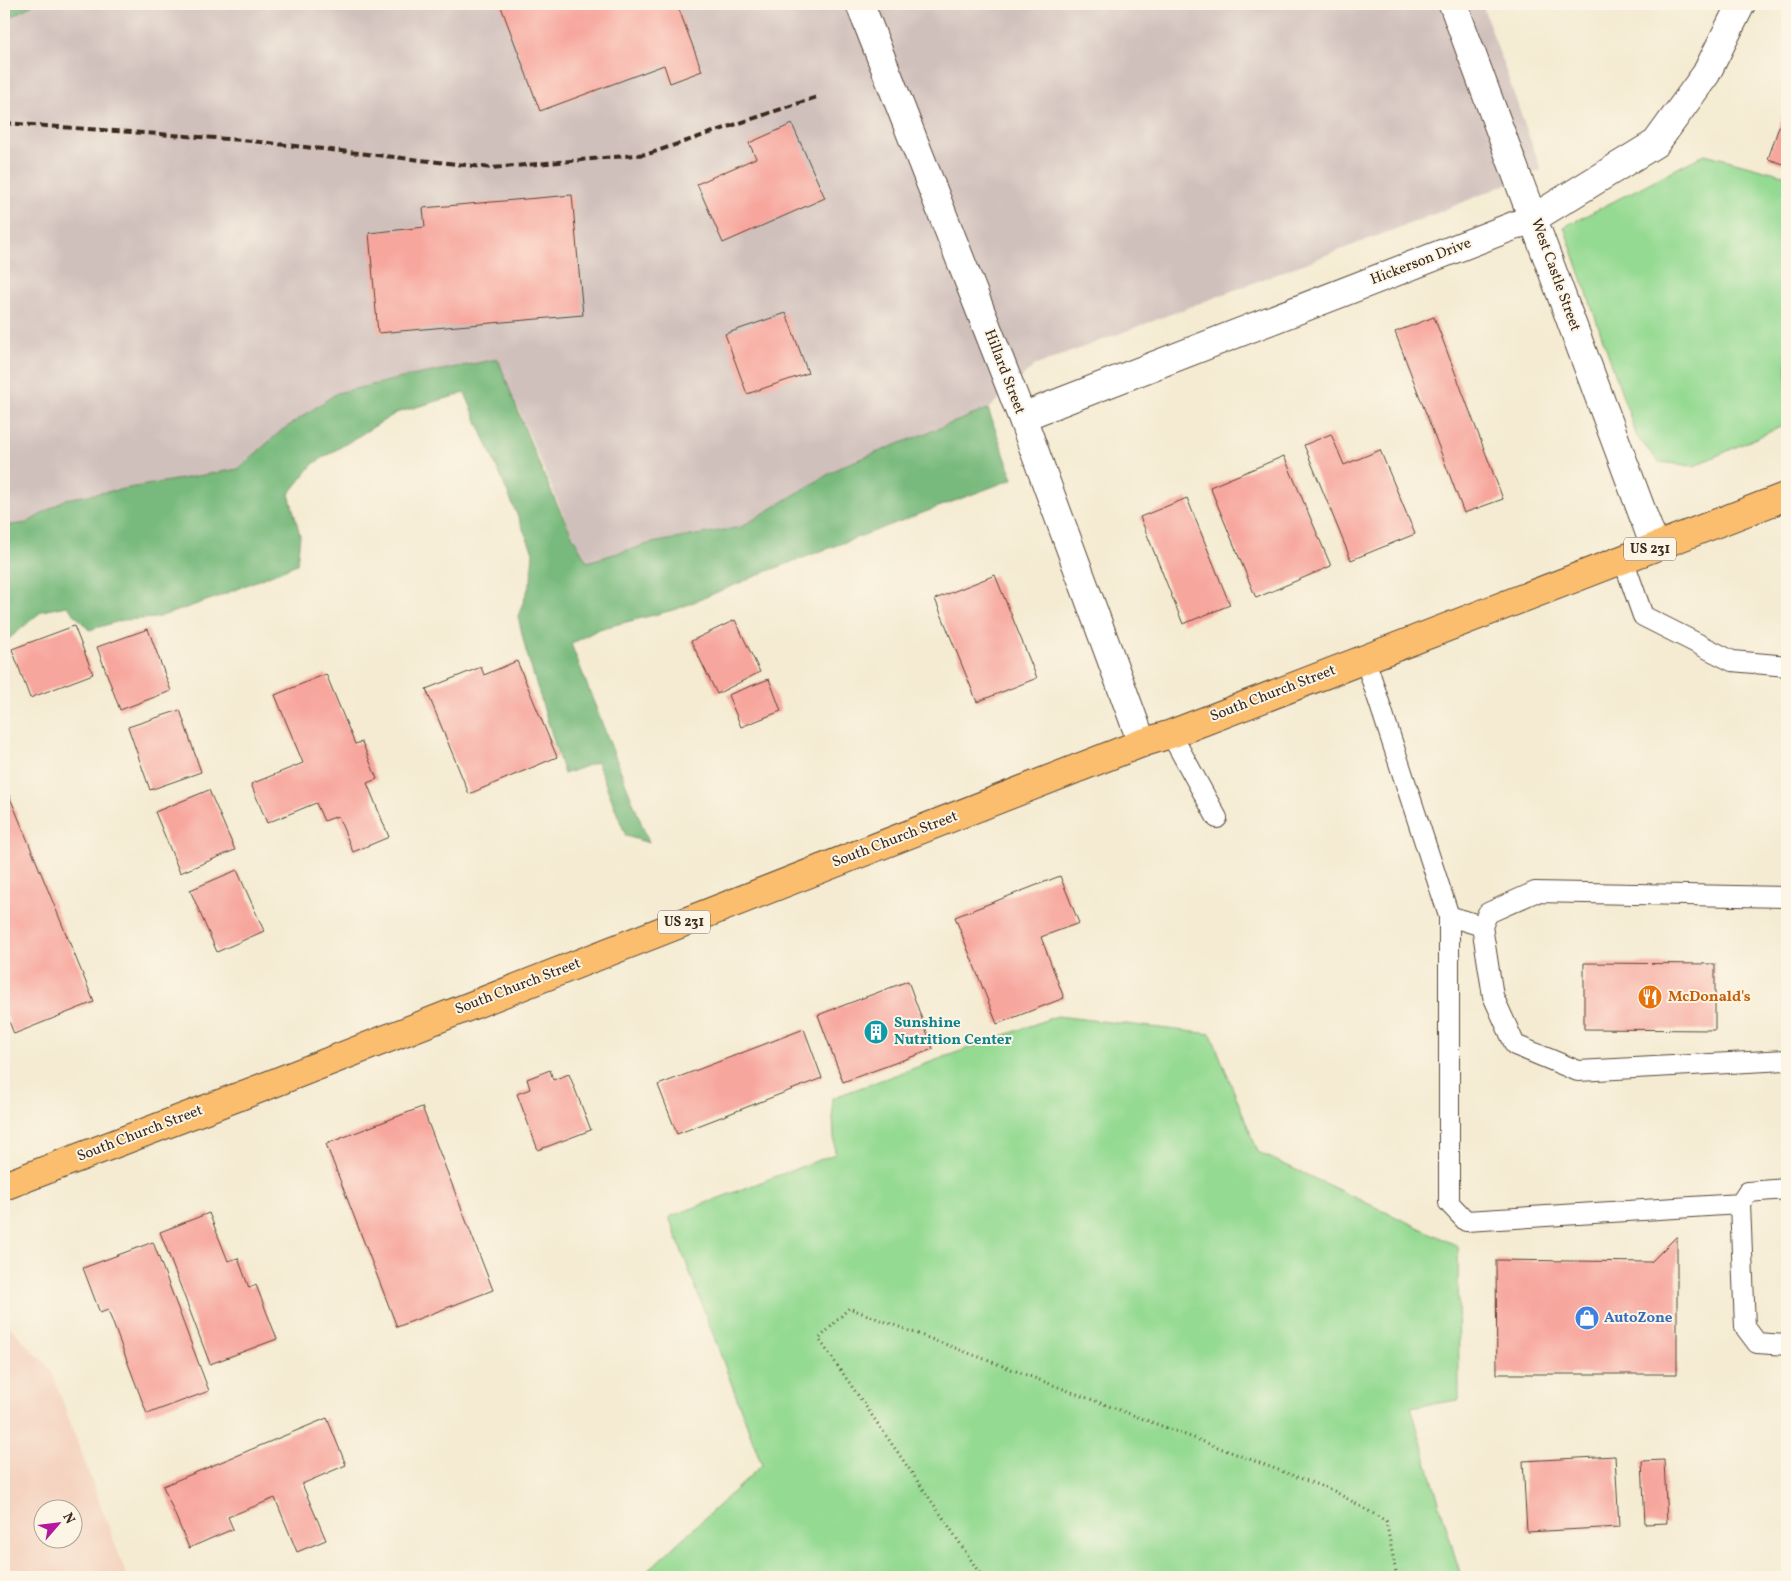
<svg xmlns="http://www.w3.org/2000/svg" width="1791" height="1581" viewBox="0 0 1791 1581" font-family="Vollkorn,serif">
  <rect width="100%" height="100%" fill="#fcf5e5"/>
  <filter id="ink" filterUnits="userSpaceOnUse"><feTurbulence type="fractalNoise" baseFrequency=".02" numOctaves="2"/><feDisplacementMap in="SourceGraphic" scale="10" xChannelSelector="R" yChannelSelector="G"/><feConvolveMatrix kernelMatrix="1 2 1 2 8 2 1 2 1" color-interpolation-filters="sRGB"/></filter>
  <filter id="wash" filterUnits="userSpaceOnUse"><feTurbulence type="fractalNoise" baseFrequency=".0096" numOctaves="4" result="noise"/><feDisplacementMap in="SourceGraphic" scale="20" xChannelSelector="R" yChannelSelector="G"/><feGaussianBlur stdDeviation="1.12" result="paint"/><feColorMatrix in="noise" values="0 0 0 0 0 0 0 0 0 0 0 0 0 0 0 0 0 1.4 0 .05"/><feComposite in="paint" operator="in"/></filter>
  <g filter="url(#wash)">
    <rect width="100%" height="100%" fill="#f4ebd2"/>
    <!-- built -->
    <path fill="#f4d3c0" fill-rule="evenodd" d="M4,1320L51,1370L127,1577H4ZM42,1508H72V1538H42Z"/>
    <!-- industrial -->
    <path fill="#d0c0bc" d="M4,4H1482L1541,170L1427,217L1034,366L988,409L842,466L741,527L652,543L587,562L567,523L497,359L281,431L238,469L66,499L27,523L4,526Z"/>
    <!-- green -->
    <path fill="#95da93" stroke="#688258" d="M1705,154L1787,176V424L1694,466L1659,462L1637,437L1564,227Z
      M1057,1016L1211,1034L1258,1152L1458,1246L1459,1400L1411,1407L1461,1577H641L762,1465L669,1217L835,1154L832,1098Z"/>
    <!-- forest -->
    <path fill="#78ba7d" stroke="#5a724e" d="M4,4H34L4,21Z
      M498,359C524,427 550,498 587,562L652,543L741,527L842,466L988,409L1013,479L768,571L677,609L599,629L571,644L649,843L626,836L597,762L564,774L526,651L518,616L531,581L533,552L465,393L396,413L313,464L289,494L300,535L297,564L215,598L156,618L123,620L89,630L67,606L42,611L4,643V526L27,523L66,499L238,469L281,431L337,393L406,377Z"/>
    <g id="blocks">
      <!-- building -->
      <path fill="#f7a69d" d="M500,4H677L702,71L670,83L664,65L540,111Z
        M1787,103V165L1768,159Z
        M792,124L825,198L723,243L697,184L756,158L749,143Z
        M572,195L583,315L378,333L369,233L425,227L423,208Z
        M786,313L808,373L747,394L725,334Z
        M1434,317L1503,499L1464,513L1395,332Z
        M1331,434L1344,465L1380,450L1415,534L1351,560L1304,445Z
        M1284,456L1331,566L1256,598L1210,487Z
        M1187,498L1230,605L1183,624L1140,517Z
        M995,575L1037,678L977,702L935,599Z
        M735,620L760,672L717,694L691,641Z
        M74,626L93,674L30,698L12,649Z
        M148,629L171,691L120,710L97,647Z
        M517,661L557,757L469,794L426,689L481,667L484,675Z
        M326,674L355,744L362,742L377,779L367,783L389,837L353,852L338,816L324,821L316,803L267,823L251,784L303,763L275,695Z
        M769,679L781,711L741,727L728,695Z
        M180,710L201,772L150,790L128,727Z
        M4,783L94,1002L14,1034L4,1008Z
        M209,790L235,850L180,873L155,812Z
        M237,870L264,931L217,952L190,890Z
        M1060,876L1079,923L1041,937L1064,998L997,1024L955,917Z
        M1584,963L1715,964V1030L1584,1029Z
        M908,981L933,1049L843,1082L818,1015Z
        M804,1029L822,1078L677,1134L658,1085Z
        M550,1070L553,1080L569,1074L591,1130L538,1150L517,1094L530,1089L527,1079Z
        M422,1107L493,1290L397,1327L326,1144Z
        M209,1213L228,1261L238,1258L249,1288L256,1285L277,1339L210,1364L160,1232Z
        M1677,1236V1374H1497L1496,1260L1651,1262Z
        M153,1242L209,1391L147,1414L108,1310L100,1313L83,1268Z
        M327,1418L346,1465L302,1484L326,1540L297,1552L275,1498L228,1517L233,1529L189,1548L163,1486Z
        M1615,1456L1619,1527L1527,1532L1523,1461Z
        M1664,1460L1667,1523L1645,1524L1642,1461Z"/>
    </g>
  </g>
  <g filter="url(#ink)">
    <use href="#blocks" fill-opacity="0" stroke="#574739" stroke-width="1"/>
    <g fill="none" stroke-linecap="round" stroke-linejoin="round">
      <defs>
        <path id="service" d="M1623,559L1643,616L1732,661L1787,666
          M1365,659L1449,916L1482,926
          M1171,734L1217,818
          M1787,897L1535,892L1488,913L1482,926L1493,996L1515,1045L1578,1071L1787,1060
          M1449,916V1203L1466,1221L1740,1204
          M1787,1189L1748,1192L1740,1204L1745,1327L1757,1343L1787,1345"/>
        <path id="minor" d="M860,4L1022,417L1142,743
          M1453,4L1655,547
          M1022,417L1534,218L1656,143L1706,74L1741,4"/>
        <path id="primary" d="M4,1186L256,1090L1142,743L1171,734L1787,496"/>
      </defs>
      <!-- service casing -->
      <use href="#service" stroke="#574739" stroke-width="22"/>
      <!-- minor casing -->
      <use href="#minor" stroke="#574739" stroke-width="30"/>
      <!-- primary casing -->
      <use href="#primary" stroke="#574739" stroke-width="30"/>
      <!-- path -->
      <path stroke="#574739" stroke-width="3" stroke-dasharray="1 4" stroke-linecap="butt" d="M982,1577L948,1525L819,1339L849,1308L1334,1491L1386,1521L1397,1577"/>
      <!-- service -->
      <use href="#service" stroke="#fff" stroke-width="20"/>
      <!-- minor -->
      <use href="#minor" stroke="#fff" stroke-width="28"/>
      <!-- primary -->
      <use href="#primary" stroke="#fbbe6e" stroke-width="28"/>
      <!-- rail -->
      <path stroke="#3b2a1e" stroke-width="4" stroke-dasharray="8 4" stroke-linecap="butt" d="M4,123L242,140L492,168L648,154L817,97"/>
    </g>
  </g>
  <!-- icons -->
  <defs>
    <symbol id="restaurant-disc" viewBox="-11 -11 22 22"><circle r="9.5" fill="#e8710a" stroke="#fcf5e5"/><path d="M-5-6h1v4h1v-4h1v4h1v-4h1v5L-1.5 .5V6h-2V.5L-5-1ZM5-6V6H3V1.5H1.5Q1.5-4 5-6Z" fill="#fff"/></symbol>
    <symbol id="building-disc" viewBox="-11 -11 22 22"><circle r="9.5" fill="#0f9aa8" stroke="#fcf5e5"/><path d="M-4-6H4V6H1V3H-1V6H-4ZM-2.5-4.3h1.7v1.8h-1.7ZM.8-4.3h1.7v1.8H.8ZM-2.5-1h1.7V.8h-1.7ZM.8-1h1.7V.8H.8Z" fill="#fff"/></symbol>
    <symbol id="shop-disc" viewBox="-11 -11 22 22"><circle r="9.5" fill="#3f7fe0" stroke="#fcf5e5"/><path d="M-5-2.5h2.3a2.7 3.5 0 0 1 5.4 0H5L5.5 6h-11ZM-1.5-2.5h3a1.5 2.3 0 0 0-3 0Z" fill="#fff"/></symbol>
  </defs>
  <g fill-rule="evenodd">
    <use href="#restaurant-disc" x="1636" y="983" width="28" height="28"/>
    <use href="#building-disc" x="862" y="1018" width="28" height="28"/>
    <use href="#shop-disc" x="1573" y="1304" width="28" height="28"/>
  </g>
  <g text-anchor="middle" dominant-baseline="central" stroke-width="4" stroke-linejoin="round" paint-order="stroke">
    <!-- shield labels -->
    <g fill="#fcf5e5" stroke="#75675a" stroke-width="1">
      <rect x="1624" y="537.5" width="52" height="23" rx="4"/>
      <rect x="658" y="910.5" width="52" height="23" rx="4"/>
    </g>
    <g font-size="14" font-weight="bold" fill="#3b2a1e">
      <text x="1650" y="549">US 231</text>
      <text x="684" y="922">US 231</text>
    </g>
    <!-- street labels -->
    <g font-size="15" fill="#3b2a1e" stroke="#fcf5e5">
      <text transform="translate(1421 262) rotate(-21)">Hickerson Drive</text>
      <text transform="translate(1555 275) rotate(70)">West Castle Street</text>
      <text transform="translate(1004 372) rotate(69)">Hillard Street</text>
      <text transform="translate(1273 694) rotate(-21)">South Church Street</text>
      <text transform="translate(895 840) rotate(-21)">South Church Street</text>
      <text transform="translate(518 987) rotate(-21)">South Church Street</text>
      <text transform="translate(140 1134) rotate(-21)">South Church Street</text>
    </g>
    <!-- food labels -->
    <g font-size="15" font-weight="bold" fill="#c56008" stroke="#fcf5e5" text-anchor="start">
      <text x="1668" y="997">McDonald's</text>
    </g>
    <!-- culture labels -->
    <g font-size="15" font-weight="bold" fill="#0d838f" stroke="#fcf5e5" text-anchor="start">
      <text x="894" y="1023">Sunshine<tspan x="894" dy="17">Nutrition Center</tspan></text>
    </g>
    <!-- shop labels -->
    <g font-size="15" font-weight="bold" fill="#366cbe" stroke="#fcf5e5" text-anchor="start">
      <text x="1604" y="1318">AutoZone</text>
    </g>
  </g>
  <!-- margin -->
  <rect width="1791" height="1581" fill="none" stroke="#fcf5e5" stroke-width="20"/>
  <!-- north arrow -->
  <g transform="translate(58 1524) rotate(62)"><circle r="24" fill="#fcf5e5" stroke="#afa495"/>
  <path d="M0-4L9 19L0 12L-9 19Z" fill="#b5179e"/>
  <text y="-8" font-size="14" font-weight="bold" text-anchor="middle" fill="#3b2a1e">N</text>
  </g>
</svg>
